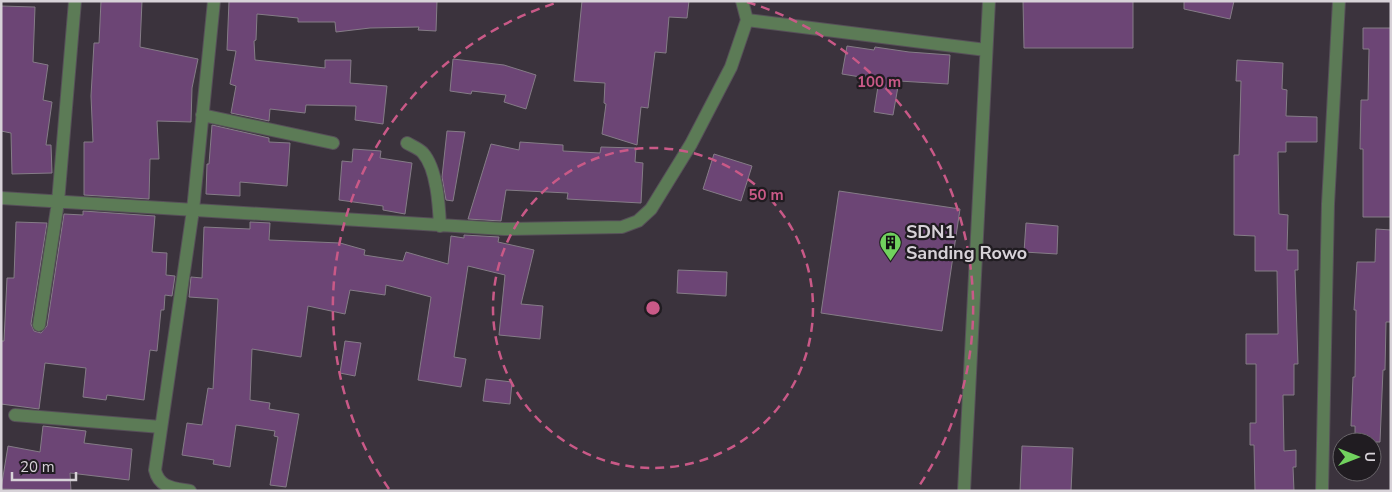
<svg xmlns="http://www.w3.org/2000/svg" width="1392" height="492" viewBox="0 0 1392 492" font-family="'Nunito Sans',sans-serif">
  <rect width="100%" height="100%" fill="#3b333d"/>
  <!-- building -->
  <path fill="#6c4575" stroke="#857c87" d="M101,1H142L140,47L198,59L192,88L191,122L157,121L159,159H150L149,199L84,195V142H93L91,96L94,43H99Z
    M229,1H437L436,31L418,30L419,27L370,28L336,32L335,22H298V18L257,14L256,40L254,41L255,60L325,68V60H351L350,83L387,86L383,124L355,120L356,106L306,105L305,113L270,109L269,121L231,113L236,86L230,84L236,51L227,50Z
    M582,1H689L687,18L669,17L666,53L655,52L648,108L641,107L637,145L602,134L606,104L604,103L605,83L574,81Z
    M1023,1H1133V48H1024Z
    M1184,1H1234L1230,19L1184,9Z
    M1,6L35,7L33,62L48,65L43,100L52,102L46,145H51L52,173L12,174L11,133L1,131Z
    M1363,28H1391V217H1363V149H1360L1361,100H1368L1369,49H1363Z
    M847,46L874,50L875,47L909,52L950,55L948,84L899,81L893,115L874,112L879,80L842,74Z
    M453,59L504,65L536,75L526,109L504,102L506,95L472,91L471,94L450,91Z
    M1237,60L1283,63L1282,89L1287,90L1286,116L1317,117V142H1286V152H1278L1279,214L1288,215L1287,250H1298V270H1295L1298,364H1294V395H1283L1284,451L1296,450V467H1293L1294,491H1255L1254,445H1250V423H1256V364H1246V334H1278L1277,271H1255V236L1234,235V155H1239L1241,81H1236Z
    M212,125L269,138V142L290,143L287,186L240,182V196L206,194L207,164H209Z
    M447,131L465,132L453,201L446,200L442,177Z
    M520,142L563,145V151L600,153L601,147L636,148L635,162L643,163L641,203L567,199L568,193L506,190L501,221L468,219L491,144L519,150Z
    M353,149L381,151L380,158L412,163L405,214L383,210V206L339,200L342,161L352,162Z
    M714,154L752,166L741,201L703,189Z
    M839,191L960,209L942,331L821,313Z
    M83,211L155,216L152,252L167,253L166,275L175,276L172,296L165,295L164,310H161L157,351L150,350L144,400L107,395L106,400L83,397L86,368L45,363L39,409L1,404V341H4L7,278H14L16,222L47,223L31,324L34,331L41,333L47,326L64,214L83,215Z
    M250,222L270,223L269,240L340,243L365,250L364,255L403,261L406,252L448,264L451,236L464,238V235L499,237L498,242L534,250L521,304L543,306L540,339L499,335L505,275L468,266L454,357L466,359L461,387L418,380L431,297L386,285L385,295L350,290L345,314L308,306L301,357L252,349L250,400L270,403L269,409L299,414L286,487L270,485L278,437L274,436L275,431L236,425L230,467L213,464L214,460L182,455L187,423L202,425L208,388L213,389L218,299L189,297L191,277L202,278L204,227L250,229Z
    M1026,223L1058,226L1057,254L1024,252Z
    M1376,229L1391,230V322H1386L1385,370H1383L1380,442H1355V426H1351L1353,377H1355L1356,310H1354L1357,262H1375Z
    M678,270L727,272L726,296L677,293Z
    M345,341L361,343L355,376L340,373Z
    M486,379L512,382L510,404L483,401Z
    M43,426L86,431L84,443L132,449L129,480L70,473L71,491L1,489L8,446L40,452Z
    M1022,446L1073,448L1071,491H1020Z"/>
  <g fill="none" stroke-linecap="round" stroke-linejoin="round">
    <defs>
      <path id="minor" d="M747,20L986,50
        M202,115L333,143
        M407,143C412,146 420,149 423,153C437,169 439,205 440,226
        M1,198L504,229L622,227L638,221L651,209L691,144L731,67L747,20L742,1
        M39,325L58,202L75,1
        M15,415L161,427
        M190,491C174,488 159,488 155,470L193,210L214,1
        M964,491L989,1
        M1322,491L1328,204L1339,1"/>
    </defs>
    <!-- minor casing -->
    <use href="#minor" stroke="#575059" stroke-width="14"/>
    <!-- minor -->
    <use href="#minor" stroke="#5c7b56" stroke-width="12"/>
  </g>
  <!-- distance rings -->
  <g fill="none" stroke="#c95987" stroke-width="2.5" stroke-dasharray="9 6">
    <circle cx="653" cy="308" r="160"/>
    <path d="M389 489A320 320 0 0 1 559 2M747 2A320 320 0 0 1 917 489"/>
  </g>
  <!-- icons -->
  <defs>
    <symbol id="building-pin" viewBox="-11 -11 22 30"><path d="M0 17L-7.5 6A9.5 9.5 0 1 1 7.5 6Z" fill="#71d25e" stroke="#201c21"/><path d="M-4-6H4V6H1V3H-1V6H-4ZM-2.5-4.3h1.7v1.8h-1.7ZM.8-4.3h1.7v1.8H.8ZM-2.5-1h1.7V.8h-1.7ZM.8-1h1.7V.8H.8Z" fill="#111"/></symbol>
  </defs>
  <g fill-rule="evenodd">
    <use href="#building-pin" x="878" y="230" width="25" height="34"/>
  </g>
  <g text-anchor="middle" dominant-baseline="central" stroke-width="4.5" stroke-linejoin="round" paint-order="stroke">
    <!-- poi labels -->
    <g font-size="18" font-weight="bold" fill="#d7d2d8" stroke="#201c21" text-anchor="start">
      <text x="906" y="232">SDN1<tspan x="906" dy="21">Sanding Rowo</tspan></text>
    </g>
  </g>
  <circle cx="653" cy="308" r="8" fill="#c95987" stroke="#201c21" stroke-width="2.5"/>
  <g font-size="15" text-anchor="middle" font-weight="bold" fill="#c95987" stroke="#201c21" stroke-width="4.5" stroke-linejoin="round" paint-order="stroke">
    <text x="879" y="87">100 m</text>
    <text x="766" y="200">50 m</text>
  </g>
  <!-- border -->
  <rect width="1392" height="492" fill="none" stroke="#d7d2d8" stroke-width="5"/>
  <!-- north arrow -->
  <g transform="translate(1357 457) rotate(90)"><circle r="24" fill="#201c21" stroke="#69656a"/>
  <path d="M0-4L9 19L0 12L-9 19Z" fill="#71d25e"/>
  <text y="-8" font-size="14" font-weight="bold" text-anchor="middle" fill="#d7d2d8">U</text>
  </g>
  <!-- scale -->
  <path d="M12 472v8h64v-8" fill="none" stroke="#d7d2d8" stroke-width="2.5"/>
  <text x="20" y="472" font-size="15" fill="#d7d2d8" stroke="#201c21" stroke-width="4" paint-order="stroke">20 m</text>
</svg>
